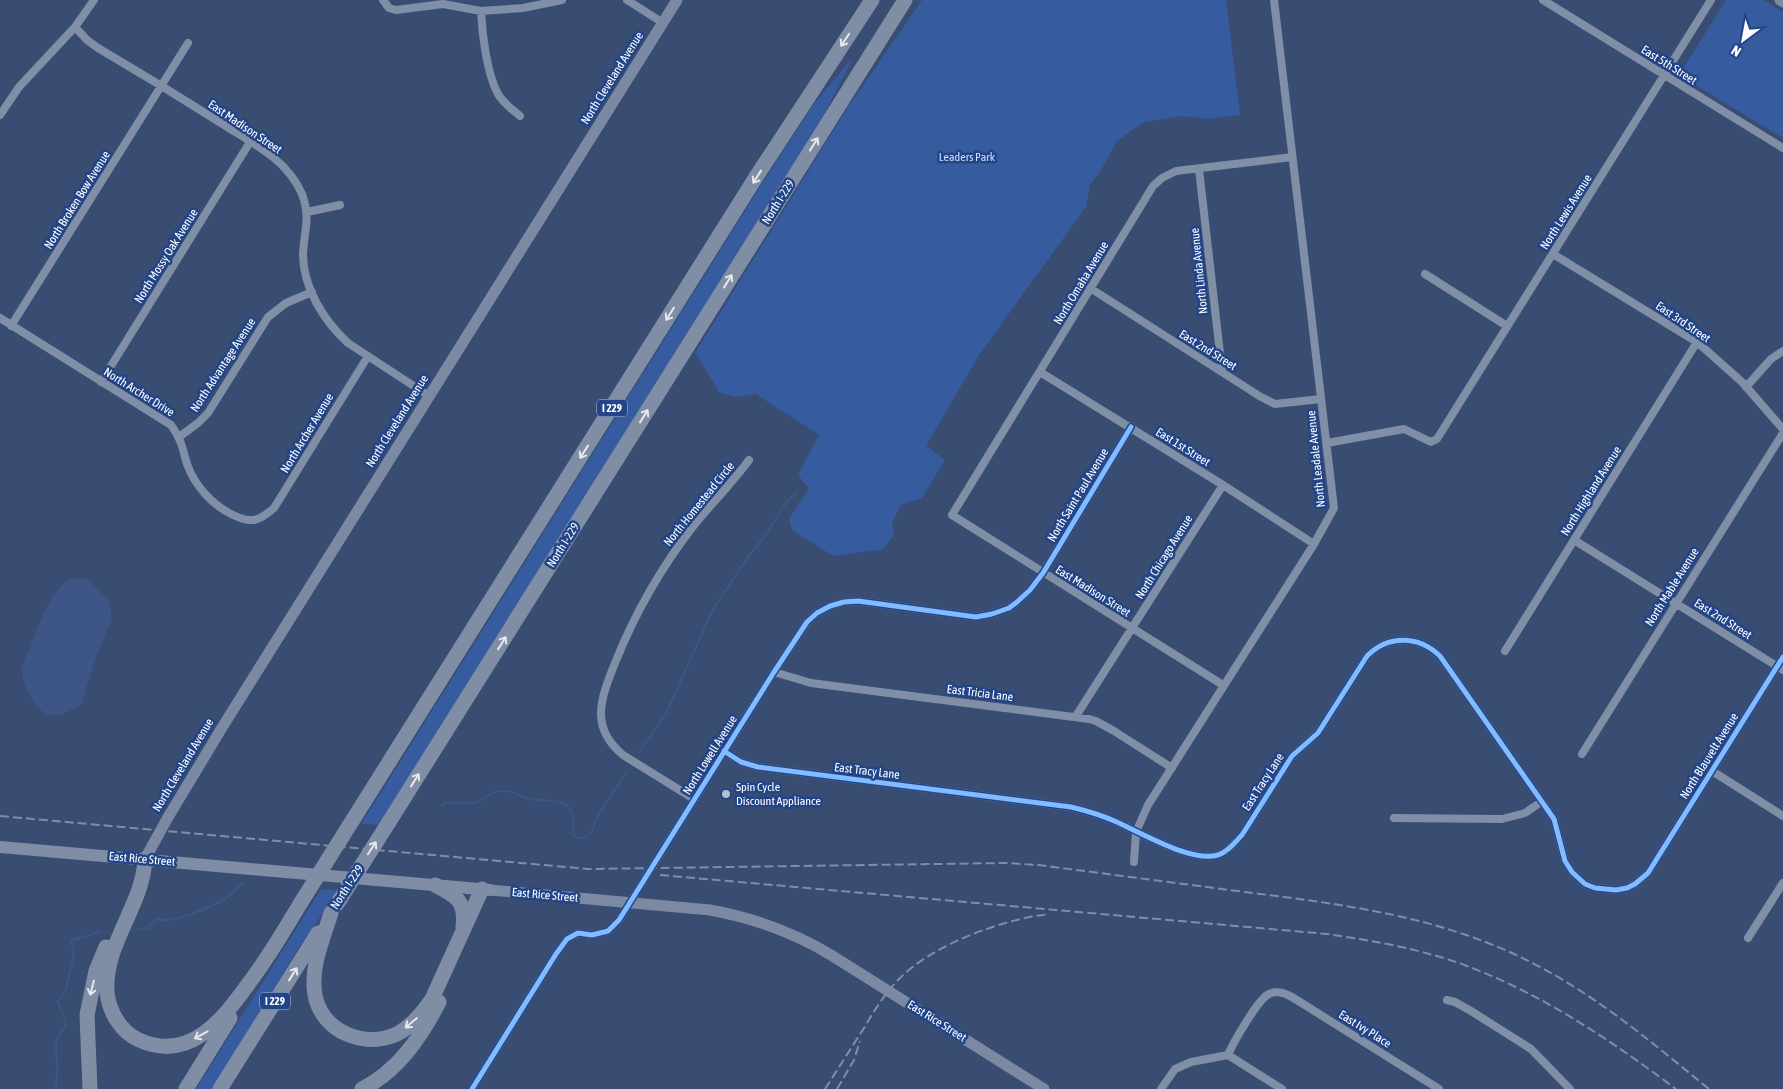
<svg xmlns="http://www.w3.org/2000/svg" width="1783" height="1089" viewBox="0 0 1783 1089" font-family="'Asap Condensed',sans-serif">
  <rect width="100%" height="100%" fill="#394d72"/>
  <!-- green -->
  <path fill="#365b9f" d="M922,0H1226L1240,115L1206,119L1183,116L1144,122L1117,141L1101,170L1090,185L1086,207L979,355L926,446L945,460L922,498L901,504L892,524L894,535L883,549L833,556L792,530L789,519L809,489L798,475L819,435L756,394L736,397L717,392L718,389L695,353L846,110Z
    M1726,0H1764L1783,12V138L1679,75Z
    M850,61L851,62L823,116L379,825L361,824L761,185L813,105Z
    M321,889L336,890C322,918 302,941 286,968C262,1008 238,1049 213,1089H196Z"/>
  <!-- water -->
  <path fill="#3e5687" d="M69,579H86L110,601L111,620L98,651L81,704C75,709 57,718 49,715C35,711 20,682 22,667C24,660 28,652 31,646C40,622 48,595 69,579Z"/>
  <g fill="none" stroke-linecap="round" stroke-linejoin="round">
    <!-- stream -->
    <path stroke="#3e5687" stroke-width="2" d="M639,752L666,714L712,611L750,554L763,539L786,503L797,492
      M442,806L445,803C455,803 467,804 477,802C485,800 487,792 500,791C516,790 518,796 530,799C543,802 569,796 573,816C575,822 573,829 573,835L579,838H584L591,833L599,814L627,771
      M132,930L149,928L151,923L158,919C175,924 209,907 225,899C231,895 237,888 243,883
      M56,1089L57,1071L56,1041L66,1024L62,1011L57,1002L65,992L74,955L71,940L101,932"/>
    <!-- street -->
    <path stroke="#808ea6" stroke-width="8" d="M383,0L389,8L396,10L443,4L481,11L523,8L562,0
      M627,0L663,23
      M1543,0L1783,148
      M481,11C482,34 487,74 498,94C503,103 513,110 520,116
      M75,27L87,40L98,48C139,72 180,97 221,123C238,134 258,145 274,158C286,168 296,180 302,194C311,219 304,230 303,254C303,288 324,321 348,343L429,396
      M0,115L19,87L75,27L94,0
      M1199,169L1222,371
      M307,212L340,205
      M1553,254L1697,342L1742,382L1783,429
      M1425,274L1507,326
      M1090,288L1261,397L1275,404L1321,399
      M0,318L171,425C182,441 182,447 187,464C195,486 212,505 233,515C252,524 259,521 274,508L368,356
      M11,326L188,43
      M1040,372L1223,485L1314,544
      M101,382L250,142
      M1746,387L1771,359L1783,351
      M179,437L198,423L208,413L268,317L286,303L312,292
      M1327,443L1404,429L1431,442L1437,439L1711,0
      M1574,540L1783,670
      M1505,651L1697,342
      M774,672L811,683L1089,719L1096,721L1114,731L1172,768
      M1223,685L952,515L1153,186L1162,178L1176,171L1292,157
      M1076,716L1223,485
      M724,751L741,762L758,767L1071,807C1088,811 1104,816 1119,823C1143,834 1193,863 1218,855C1228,852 1235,842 1242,835L1292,756L1318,733L1367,656C1388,635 1418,635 1440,656L1554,819L1565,861L1572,872L1585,884L1595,888L1616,890L1627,888L1635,884L1648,873L1783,657
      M1582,754L1783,433
      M1712,771L1783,816
      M694,799L623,755C589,727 601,698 615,663C635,613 662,566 695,524C713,502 732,483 749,460
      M1394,818L1502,819L1525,813L1541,802
      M1134,862L1136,832L1148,805L1314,544L1334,508L1274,0
      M1748,938L1783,883
      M1447,1000L1455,1002L1471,1011L1531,1049L1570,1089
      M1228,1055L1282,1089
      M472,1089L556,954L567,939L578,933L592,935L608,931L619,920L774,672L807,622L817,613L830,606L844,602L858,601L976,617L992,614L1009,608L1017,602L1030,590L1043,573L1131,427
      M1161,1089L1175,1069L1191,1062L1228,1055C1233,1043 1258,999 1269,994C1277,990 1285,993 1292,997L1439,1089"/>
    <!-- secondary -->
    <path stroke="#7b89a3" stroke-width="11" d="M1780,0L1783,2
      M145,859L167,819L223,726L677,0
      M490,890L710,910C754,918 793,932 831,955L1044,1089"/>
    <!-- primary -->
    <path stroke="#7f8da5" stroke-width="12" d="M0,847L490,890"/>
    <!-- highway -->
    <path stroke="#808ea5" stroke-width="15" d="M354,818L756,177L872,0
      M389,822L905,0
      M145,859C143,906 104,943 107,992C109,1012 121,1032 139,1040C190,1063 223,1019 249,983C268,958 284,931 300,904
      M435,885C457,896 466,901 463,927
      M331,913C323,939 310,967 315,995C322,1032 365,1049 397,1034C412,1026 422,1013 432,999L482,889
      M90,1089L87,1015L96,971L106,947
      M186,1089L230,1018
      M220,1089L318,933
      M362,1089C398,1071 421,1037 439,1002"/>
    <!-- rail -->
    <path stroke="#808ea5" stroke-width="2" stroke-dasharray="9 4" stroke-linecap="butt" d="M0,816L588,869L1006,863L1039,865C1107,874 1176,883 1245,892C1348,905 1447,917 1540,967C1602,1000 1655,1045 1709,1089
      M660,875L1327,934C1374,941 1422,949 1467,966C1544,995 1610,1040 1676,1089
      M825,1089C838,1069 851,1048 864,1028C874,1011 884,995 897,981C931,945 1000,920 1049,914
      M837,1089L854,1060L860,1041"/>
    <!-- highway-bridge -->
    <path stroke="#808ea5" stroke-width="15" d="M300,904L354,818
      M337,904L389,822"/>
    <defs>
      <path id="cycleway" d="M724,751L741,762L758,767L1071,807C1088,811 1104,816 1119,823C1143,834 1193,863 1218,855C1228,852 1235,842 1242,835L1292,756L1318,733L1367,656C1388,635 1418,635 1440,656L1554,819L1565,861L1572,872L1585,884L1595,888L1616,890L1627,888L1635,884L1648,873L1783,657
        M472,1089L556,954L567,939L578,933L592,935L608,931L619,920L774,672L807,622L817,613L830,606L844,602L858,601L976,617L992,614L1009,608L1017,602L1030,590L1043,573L1131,427"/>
    </defs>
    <!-- cycleway casing -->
    <use href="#cycleway" stroke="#224589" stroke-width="8"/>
    <!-- cycleway -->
    <use href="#cycleway" stroke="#80bcff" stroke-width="5"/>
  </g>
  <!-- one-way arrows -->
  <defs><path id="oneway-shaft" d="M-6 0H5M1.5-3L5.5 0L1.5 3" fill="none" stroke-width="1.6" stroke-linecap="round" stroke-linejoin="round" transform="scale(1.25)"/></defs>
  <g stroke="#e6e8ed">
    <use href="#oneway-shaft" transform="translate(845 40) rotate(124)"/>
    <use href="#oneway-shaft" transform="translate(814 144) rotate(-58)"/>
    <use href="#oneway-shaft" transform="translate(757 177) rotate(122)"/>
    <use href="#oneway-shaft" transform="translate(728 281) rotate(-58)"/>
    <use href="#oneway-shaft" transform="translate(670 314) rotate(122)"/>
    <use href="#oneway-shaft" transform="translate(644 416) rotate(-58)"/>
    <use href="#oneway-shaft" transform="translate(584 452) rotate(122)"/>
    <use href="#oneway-shaft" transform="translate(502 643) rotate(-58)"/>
    <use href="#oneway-shaft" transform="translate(415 780) rotate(-58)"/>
    <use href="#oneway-shaft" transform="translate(372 848) rotate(-57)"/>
    <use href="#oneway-shaft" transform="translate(293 974) rotate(-58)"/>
    <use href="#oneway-shaft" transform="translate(92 988) rotate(104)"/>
    <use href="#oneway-shaft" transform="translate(411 1023) rotate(140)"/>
    <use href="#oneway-shaft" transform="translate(201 1035) rotate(151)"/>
  </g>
  <!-- markers -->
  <circle fill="#bac1ce" stroke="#224589" stroke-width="2" cx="726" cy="794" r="5"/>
  <g text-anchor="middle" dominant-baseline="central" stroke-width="5" stroke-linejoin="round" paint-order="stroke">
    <!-- shield labels -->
    <g fill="#224589" stroke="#bdc7dc" stroke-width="1">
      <rect x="597" y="399.5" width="30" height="17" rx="4"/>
      <rect x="260" y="992.5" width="30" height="17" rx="4"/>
    </g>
    <g font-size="11" font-weight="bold" fill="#fff">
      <text x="612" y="408">I 229</text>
      <text x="275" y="1001">I 229</text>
    </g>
    <!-- street labels -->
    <g font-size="12" fill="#fff" stroke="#224589">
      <text transform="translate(1669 65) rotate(32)">East 5th Street</text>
      <text transform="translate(612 78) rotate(-58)">North Cleveland Avenue</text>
      <text transform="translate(245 127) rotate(34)">East Madison Street</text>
      <text transform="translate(77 200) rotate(-58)">North Broken Bow Avenue</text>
      <text transform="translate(778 202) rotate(-58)">North I-229</text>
      <text transform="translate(1566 212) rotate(-58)">North Lewis Avenue</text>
      <text transform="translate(166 256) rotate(-58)">North Mossy Oak Avenue</text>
      <text transform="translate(1199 271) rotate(-96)">North Linda Avenue</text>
      <text transform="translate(1081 283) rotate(-59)">North Omaha Avenue</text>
      <text transform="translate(1683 322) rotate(34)">East 3rd Street</text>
      <text transform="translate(1208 350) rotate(32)">East 2nd Street</text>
      <text transform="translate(223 365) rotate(-57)">North Advantage Avenue</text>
      <text transform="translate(139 392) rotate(32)">North Archer Drive</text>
      <text transform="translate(397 421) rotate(-58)">North Cleveland Avenue</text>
      <text transform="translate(307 433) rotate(-59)">North Archer Avenue</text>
      <text transform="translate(1183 447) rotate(32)">East 1st Street</text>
      <text transform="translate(1316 459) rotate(-96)">North Leadale Avenue</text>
      <text transform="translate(1591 491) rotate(-58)">North Highland Avenue</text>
      <text transform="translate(1078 495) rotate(-59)">North Saint Paul Avenue</text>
      <text transform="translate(699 504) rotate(-51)">North Homestead Circle</text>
      <text transform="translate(563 545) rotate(-58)">North I-229</text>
      <text transform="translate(1164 557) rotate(-58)">North Chicago Avenue</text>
      <text transform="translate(1672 587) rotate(-58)">North Mable Avenue</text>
      <text transform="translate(1093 591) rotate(32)">East Madison Street</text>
      <text transform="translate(1723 619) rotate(32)">East 2nd Street</text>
      <text transform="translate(980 693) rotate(7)">East Tricia Lane</text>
      <text transform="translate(710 755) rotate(-58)">North Lowell Avenue</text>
      <text transform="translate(1709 756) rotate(-58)">North Blauvelt Avenue</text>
      <text transform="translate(183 765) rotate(-59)">North Cleveland Avenue</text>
      <text transform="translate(867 771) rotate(7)">East Tracy Lane</text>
      <text transform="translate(1263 782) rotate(-57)">East Tracy Lane</text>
      <text transform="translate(142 859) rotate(5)">East Rice Street</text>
      <text transform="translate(347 887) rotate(-57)">North I-229</text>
      <text transform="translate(545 895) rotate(5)">East Rice Street</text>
      <text transform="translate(937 1021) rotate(32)">East Rice Street</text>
      <text transform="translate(1365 1029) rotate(32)">East Ivy Place</text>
    </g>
    <!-- park labels -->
    <g font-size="12" fill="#d2dff8" stroke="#224589">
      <text x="967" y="157">Leaders Park</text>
    </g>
    <!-- poi labels -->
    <g font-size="12" fill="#fff" stroke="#224589" text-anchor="start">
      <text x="736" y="787">Spin Cycle<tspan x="736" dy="14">Discount Appliance</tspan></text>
    </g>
  </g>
  <!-- north arrow -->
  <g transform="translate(1743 40) rotate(212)" stroke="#224589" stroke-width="4" paint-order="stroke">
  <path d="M0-4L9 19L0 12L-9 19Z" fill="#ffffff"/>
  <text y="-8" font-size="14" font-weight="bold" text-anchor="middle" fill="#ffffff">N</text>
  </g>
</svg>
